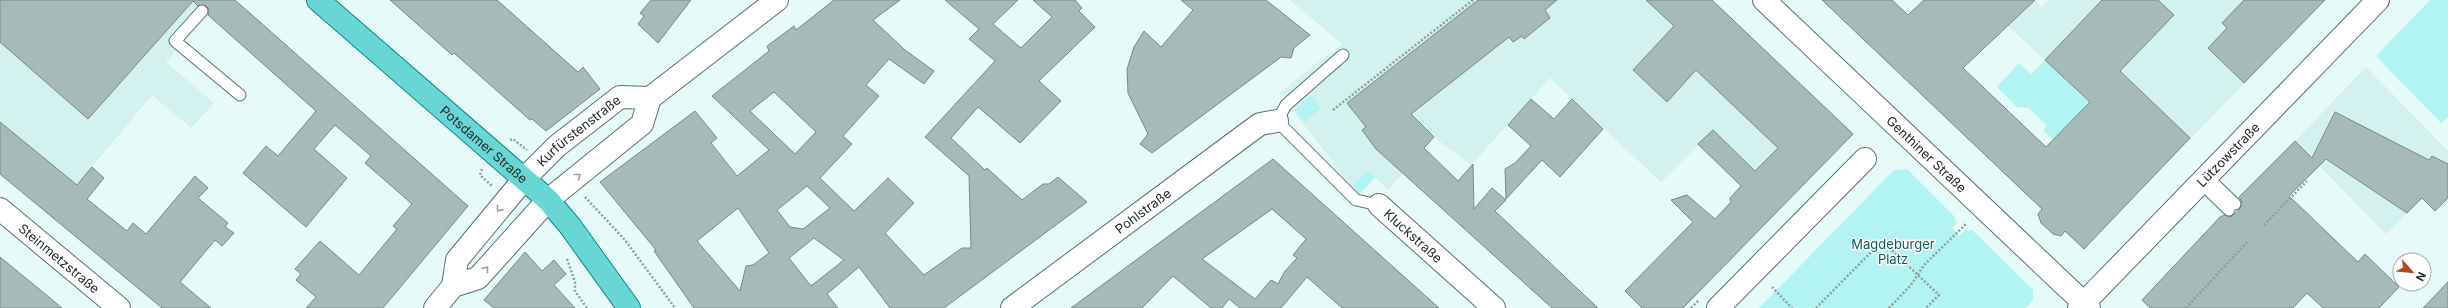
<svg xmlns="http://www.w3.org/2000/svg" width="2448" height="308" viewBox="0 0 2448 308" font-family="Inter,sans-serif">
  <rect width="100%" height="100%" fill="#e5faf9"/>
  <!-- built -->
  <path fill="#d2f1ef" d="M0,0H222L166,62L214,103L191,128L152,95L51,216L0,174Z
    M1290,0H1712L1854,134L1787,202L1713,130L1661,182L1550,78L1471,165L1434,137L1388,190L1375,177L1359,195L1279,93L1342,44Z
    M2035,0L2041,7L2049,0H2325L2084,249L2014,182L2090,102L2007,25Z
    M2366,67L2448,151V173L2386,234L2295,141Z"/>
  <!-- green -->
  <path fill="#b2f4f2" d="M2430,0H2448V117L2441,123L2376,56Z
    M2045,60L2090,102L2053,140L2043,130L2047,126L2029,108L2017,107L1997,87L2019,63L2031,74Z
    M1311,95L1321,108L1305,121L1295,109Z
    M1907,169L1956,218L1954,220L1957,223L1952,228L1959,236L1966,229L1968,232L1971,229L2033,290V300L2026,308H1759L1894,170Z
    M1367,171L1375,177L1359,195L1353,184Z"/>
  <!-- building -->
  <path fill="#a6bab9" stroke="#768a89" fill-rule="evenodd" d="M0,0H235L468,206L383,308H306L316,297L296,280L301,274L295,269L320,241L359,275L397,229L393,226L412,204L365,163L371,156L335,125L314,149L347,178L306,227L243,173L266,146L278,156L316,111L208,15L209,9L206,6H198L193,1L88,119L0,42Z
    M390,0H497L578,72L583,67L600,89L546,131L532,119L530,120L454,53L452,55Z
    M651,0H691L658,43L638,24L644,16L640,13Z
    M834,0H900L873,20L905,50L934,71L924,84L889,59L866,85L879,96L843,136L852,144L820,178L854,211L888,178L914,203L885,233L924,275L962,248H971L969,176L925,137L995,61L969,39L979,29L945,0H1018L993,24L1021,48L1052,17L1033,0H1075L1082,8L1079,11L1095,27L1039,81L1061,101L1020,143L978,107L951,138L985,170L987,168L1022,200L1043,184H1049L1058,177L1087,202L944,308H890L859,267L827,294L838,308H694L654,251L656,250L600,182L695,111L717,138L711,143L737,176L769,150L712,96L769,51L767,46L794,26L796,30ZM774,92L816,132L795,154L750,111ZM807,186L830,208L803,229L790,227L777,210ZM738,208L769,253L753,265L746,266L740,291L697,241ZM814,238L844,260L811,286L789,258Z
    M1181,0H1266L1310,35L1294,48L1291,58L1281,57L1152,153L1140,144L1148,134L1128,93L1127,69L1134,47L1144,31L1161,47L1193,10Z
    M1478,0H1557L1545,10L1550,18L1524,39L1522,36L1513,42L1509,37L1411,114L1434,137L1424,148L1458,181L1473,164L1474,209L1492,188L1506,200L1495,211L1598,308H1552L1376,149L1362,130L1366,127L1347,103Z
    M1646,0H1712L1853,134L1683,308H1642L1625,291L1693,222L1671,200L1687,195L1715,219L1731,202L1730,198L1741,186L1698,144L1713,130L1755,171L1778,148L1696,70L1667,102L1633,70L1674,26Z
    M1822,0H1892L1908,15L1924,0H2035L1963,68L2046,147L2090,102L2045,60L2102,0H2158L2174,15L2120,71L2190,138L2084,249L2065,231L2061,236L2053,234L2041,223L2038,214L2042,209Z
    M2244,0H2325L2244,83L2208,48L2227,28L2222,23Z
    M1531,99L1554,119L1572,99L1603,129L1560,177L1542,160L1506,199L1505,169L1515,163L1531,146L1508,125Z
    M2335,112L2429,160L2432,156L2448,164V198L2435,211L2422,198L2407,213L2326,159L2289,196L2358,262L2365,254L2399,287L2379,308H2323L2307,293L2293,308H2150L2142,300L2220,217L2224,215L2231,217L2240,209L2242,202L2239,197L2295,141L2312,158Z
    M0,122L77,185L92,167L104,178L87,199L127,231L133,223L146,234L195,176L208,188L198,198L228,223L225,227L234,233L222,246L215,240L180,282L211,308H162L0,174Z
    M1273,159L1439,308H1342L1307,277L1281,308H1240L1229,299L1222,308H1211L1173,276L1142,308H1071ZM1272,209L1306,239L1293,255L1297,258L1285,271L1278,284L1271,280L1255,299L1202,259Z
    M525,252L542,271L554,260L566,274L554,285L575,308H494L484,300Z
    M0,257L44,293L62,308H0Z
    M2448,282V308H2423Z"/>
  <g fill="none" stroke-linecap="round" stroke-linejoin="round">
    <defs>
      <path id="service" d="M202,11L175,41L240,95
        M1343,55L1286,105L1277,121L1356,200L1379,205
        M2207,177L2235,204
        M2201,183L2229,210"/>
      <g id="minor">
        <path id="s1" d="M1764,0L2089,308"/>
        <path id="s2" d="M1379,205L1494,308"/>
        <path id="s3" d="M0,209L119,308"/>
        <path d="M453,286L457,260L524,179"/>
        <path d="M435,308L453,286L478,278L548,200"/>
        <path id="s4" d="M1012,308L1245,135L1260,124L1277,121"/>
        <path d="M1718,308L1865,159"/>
      </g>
      <g id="tertiary">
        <path id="s5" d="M524,179L557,146L620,97L650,98"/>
        <path d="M548,200L642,124L650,98L777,0"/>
        <path id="s6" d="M2079,308L2378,0"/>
      </g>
      <g id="primary">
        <path id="s7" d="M318,0L548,200L570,226L629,308"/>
      </g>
    </defs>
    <!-- service casing -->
    <use href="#service" stroke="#5c6f6e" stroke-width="13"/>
    <!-- minor casing -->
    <use href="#minor" stroke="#5c6f6e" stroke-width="24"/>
    <!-- tertiary casing -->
    <use href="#tertiary" stroke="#5c6f6e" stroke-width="24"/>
    <!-- primary casing -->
    <use href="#primary" stroke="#0e8886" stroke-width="24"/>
    <!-- path -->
    <path stroke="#8f9d9d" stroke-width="2.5" stroke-dasharray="2 2" stroke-linecap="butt" d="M1333,110L1473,0
      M510,140L513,139L527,150
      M482,169L480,175L493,187
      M585,197L625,240L675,308
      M2264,225L2307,181
      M567,259L575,282V291L587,308
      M1772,287L1792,308
      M1691,308L1699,300
      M1816,308L1882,241L1939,295L1926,308
      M1889,308L1911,285L1924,265L1967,223
      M2186,308L2249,240"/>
    <!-- service -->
    <use href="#service" stroke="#fff" stroke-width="11"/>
    <!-- minor -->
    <use href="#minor" stroke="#fff" stroke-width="22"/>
    <!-- tertiary -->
    <use href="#tertiary" stroke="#fff" stroke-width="22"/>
    <!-- primary -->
    <use href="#primary" stroke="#68d6d4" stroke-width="22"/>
  </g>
  <!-- one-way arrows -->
  <defs><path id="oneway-chevron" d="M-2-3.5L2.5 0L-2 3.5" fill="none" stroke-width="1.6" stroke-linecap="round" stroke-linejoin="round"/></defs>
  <g stroke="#9c9f9f">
    <use href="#oneway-chevron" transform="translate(578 176) rotate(-39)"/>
    <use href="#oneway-chevron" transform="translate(499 209) rotate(129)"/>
    <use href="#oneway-chevron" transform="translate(486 269) rotate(-50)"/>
  </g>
  <g text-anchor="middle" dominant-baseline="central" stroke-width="3" stroke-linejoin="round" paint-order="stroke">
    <!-- street labels -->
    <g font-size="13" fill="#232a2a" stroke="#fff">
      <text stroke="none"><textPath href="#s5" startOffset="73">Kurfürstenstraße</textPath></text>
      <text stroke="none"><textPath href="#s7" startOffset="220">Potsdamer Straße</textPath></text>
      <text stroke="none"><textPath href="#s1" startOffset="224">Genthiner Straße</textPath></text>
      <text stroke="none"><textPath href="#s6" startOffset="214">Lützowstraße</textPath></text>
      <text stroke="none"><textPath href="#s4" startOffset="163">Pohlstraße</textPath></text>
      <text stroke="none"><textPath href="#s2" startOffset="46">Kluckstraße</textPath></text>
      <text stroke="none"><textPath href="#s3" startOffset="77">Steinmetzstraße</textPath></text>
    </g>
    <!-- park labels -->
    <g font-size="13" fill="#095c5b" stroke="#fff">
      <text x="1893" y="244">Magdeburger<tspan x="1893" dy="15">Platz</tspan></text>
    </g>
  </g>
  <!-- north arrow -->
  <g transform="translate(2412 272) rotate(117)"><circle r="19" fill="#ffffff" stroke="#a7aaaa"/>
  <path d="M0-3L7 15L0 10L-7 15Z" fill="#ae4a18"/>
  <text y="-6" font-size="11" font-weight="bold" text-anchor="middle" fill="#232a2a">N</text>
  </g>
</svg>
